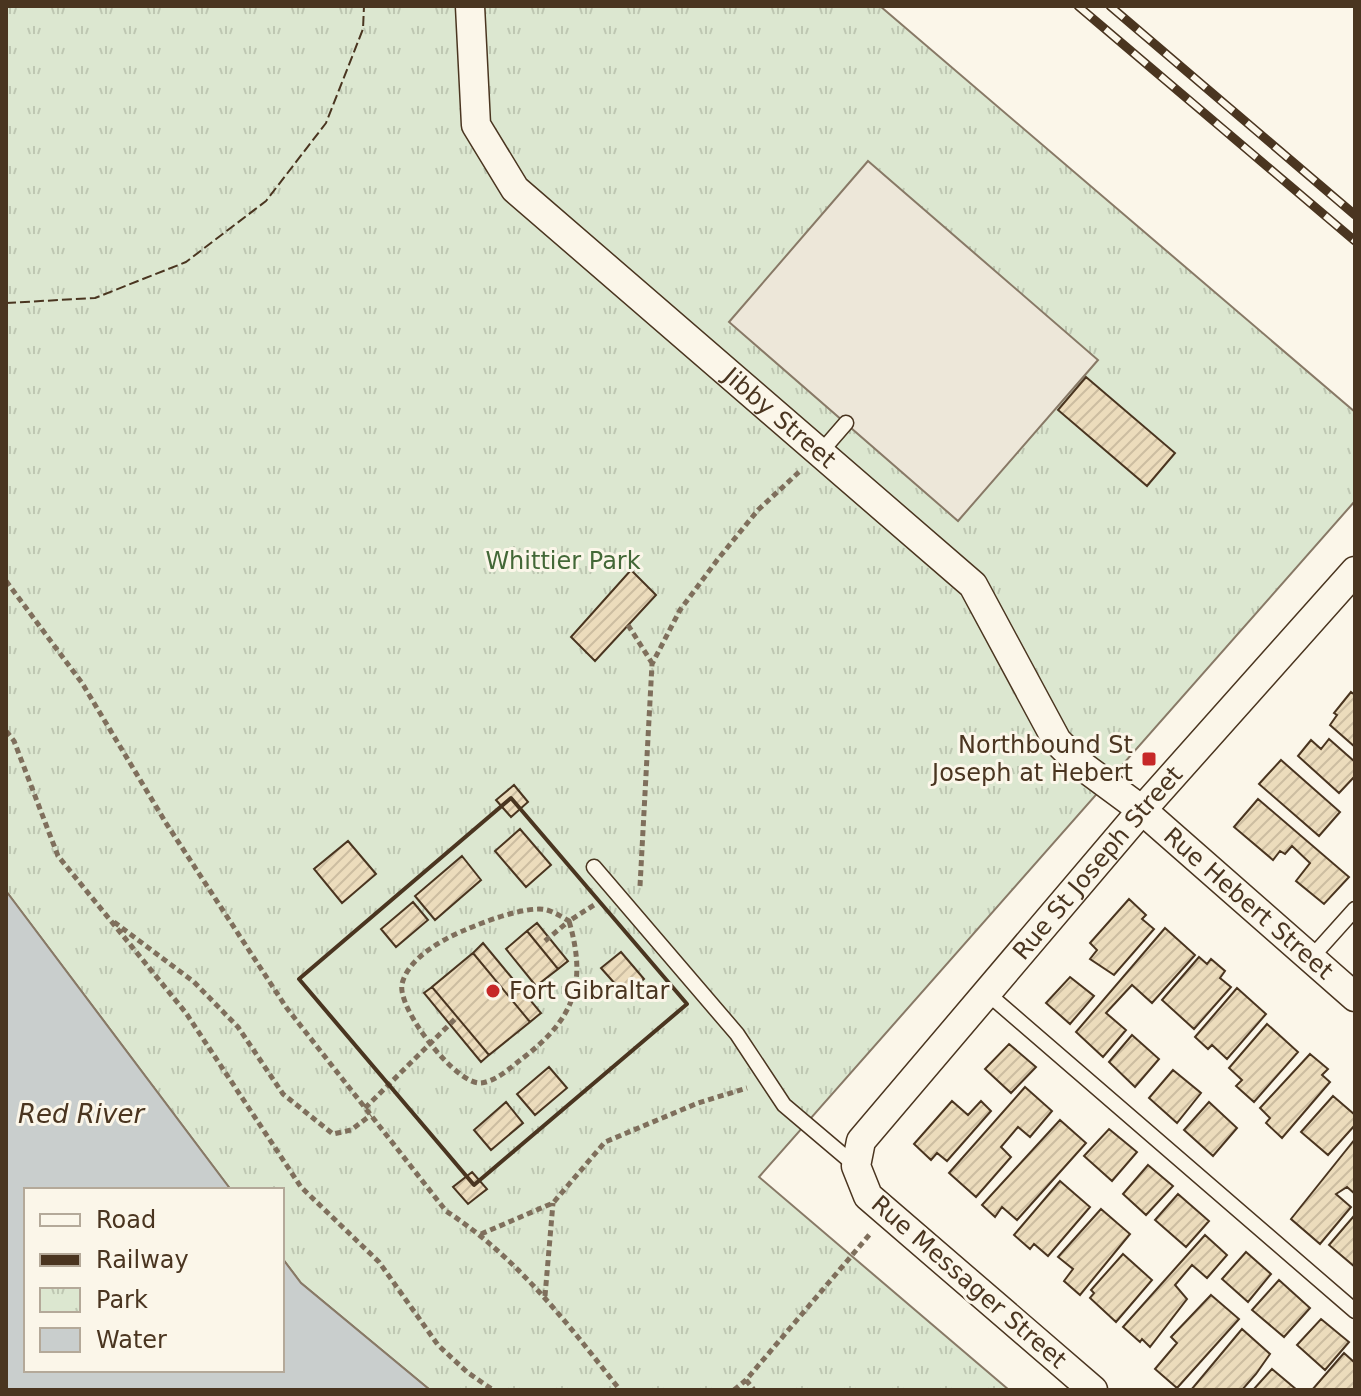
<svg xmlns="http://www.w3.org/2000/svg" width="1361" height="1396" viewBox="0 0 1361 1396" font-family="'DejaVu Sans',sans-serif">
  <defs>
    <pattern id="park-tufts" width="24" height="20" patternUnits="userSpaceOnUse" patternTransform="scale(2)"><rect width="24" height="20" fill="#dce7d0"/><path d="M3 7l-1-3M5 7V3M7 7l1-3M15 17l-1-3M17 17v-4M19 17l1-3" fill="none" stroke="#bec7b2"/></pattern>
    <pattern id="building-hatch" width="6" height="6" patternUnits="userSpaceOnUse" patternTransform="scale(2)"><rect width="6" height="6" fill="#ecdcbc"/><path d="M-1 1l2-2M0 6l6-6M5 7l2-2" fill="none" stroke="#ccbda1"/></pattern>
  </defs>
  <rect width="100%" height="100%" fill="#fbf6e9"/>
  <!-- park -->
  <path fill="url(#park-tufts)" stroke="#887966" stroke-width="2" d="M6,6H880L1355,412V501L759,1177L1009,1390H430L301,1283L282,1258V1190H231L6,891Z"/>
  <!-- parking -->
  <path fill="#ede7d9" stroke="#887966" stroke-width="2" d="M868,161L1098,360L958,521L729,322Z"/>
  <!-- water -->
  <path fill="#c9cecd" stroke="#887966" stroke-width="2" d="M6,891L231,1190H26V1370H282V1258L301,1283L430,1390H6Z"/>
  <!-- building -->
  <path fill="url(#building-hatch)" stroke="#4a3520" stroke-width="2" d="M1086,377L1175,453L1147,486L1058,410Z
    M631,570L656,595L595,661L571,637Z
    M1351,692L1355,695V747L1330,725L1337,715L1334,713Z
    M1329,739L1355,762V776L1339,793L1298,756L1311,740L1321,749Z
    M1281,760L1340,812L1319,836L1259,784Z
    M514,785L528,802L511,817L496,800Z
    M1258,799L1349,877L1324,904L1296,881L1310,863L1292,846L1285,854L1280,851L1273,860L1234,827Z
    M520,829L551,865L526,887L495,851Z
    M348,841L376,874L342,903L314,869Z
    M462,856L481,880L435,920L415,896Z
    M1129,899L1146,915L1142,919L1154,929L1114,975L1090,959L1097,950L1090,943Z
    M413,902L428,920L396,947L381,929Z
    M537,923L568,961L558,969L527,931Z
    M1165,928L1195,955L1152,1003L1132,985L1106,1013L1126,1030L1103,1057L1076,1032Z
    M527,931L558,969L536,986L506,949Z
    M483,943L541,1013L530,1022L473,953Z
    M621,952L644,979L625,995L601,968Z
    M473,953L530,1022L489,1055L432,987Z
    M1199,957L1207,964L1211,959L1225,971L1220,978L1231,987L1194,1029L1162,1000Z
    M1070,977L1094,996L1070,1024L1046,1003Z
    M432,987L489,1055L481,1062L424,993Z
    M1237,988L1266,1014L1227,1059L1212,1045L1208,1049L1195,1037Z
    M1267,1024L1298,1052L1254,1102L1236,1086L1242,1080L1229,1068Z
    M1132,1035L1159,1059L1135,1087L1109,1062Z
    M1009,1044L1036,1067L1011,1093L985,1069Z
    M1310,1054L1328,1069L1322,1075L1330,1082L1282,1138L1266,1123L1270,1118L1260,1108Z
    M549,1067L567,1088L535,1115L517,1094Z
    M1173,1070L1201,1093L1177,1123L1149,1098Z
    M1025,1087L1052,1111L1030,1137L1018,1127L1001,1147L1011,1157L976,1197L949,1173Z
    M1333,1096L1355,1115V1125L1328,1155L1301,1132Z
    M952,1101L968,1115L981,1101L991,1111L947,1161L937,1153L931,1160L914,1144Z
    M506,1102L523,1123L491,1150L474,1130Z
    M1209,1102L1237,1128L1213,1156L1184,1130Z
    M1060,1120L1086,1143L1017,1220L1002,1207L995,1217L982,1205Z
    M1109,1129L1137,1152L1112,1181L1084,1156Z
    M1355,1139V1194L1347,1187L1336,1194L1351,1207L1320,1244L1291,1219Z
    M1148,1165L1173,1186L1146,1215L1123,1194Z
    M472,1172L487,1189L468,1204L453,1187Z
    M1060,1181L1090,1207L1048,1256L1034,1244L1030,1249L1014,1235Z
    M1178,1194L1209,1221L1186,1247L1155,1220Z
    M1101,1209L1130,1234L1080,1295L1064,1281L1073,1269L1058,1257Z
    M1353,1217L1355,1219V1267L1329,1245Z
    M1205,1235L1227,1255L1207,1278L1192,1265L1175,1285L1187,1299L1150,1347L1142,1339L1140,1342L1123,1327Z
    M1246,1252L1271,1274L1248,1302L1222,1279Z
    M1123,1254L1152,1280L1116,1322L1090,1298L1094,1293L1091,1290Z
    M1279,1280L1310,1308L1284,1337L1252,1310Z
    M1211,1295L1239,1319L1177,1388L1155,1369L1177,1343L1171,1337Z
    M1321,1319L1349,1342L1325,1370L1297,1345Z
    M1242,1329L1270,1354L1256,1374L1242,1390H1191Z
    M1344,1353L1355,1363V1390H1312Z
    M1272,1369L1297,1390H1253Z"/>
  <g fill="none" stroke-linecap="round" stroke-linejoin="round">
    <defs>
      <path id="lane" d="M820,453L846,423
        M594,867L737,1034L784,1105L856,1166
        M1311,958L1355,909
        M987,993L1355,1311"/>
      <g id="street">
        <path id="s1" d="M470,6L476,125L515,189L973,585L1057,741L1081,765L1142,810L1355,997"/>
        <path id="s2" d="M1093,1390L868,1196L856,1166L861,1141L1142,810L1355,571"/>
      </g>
    </defs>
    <!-- lane casing -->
    <use href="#lane" stroke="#4a3520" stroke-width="17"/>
    <!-- street casing -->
    <use href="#street" stroke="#4a3520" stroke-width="31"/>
    <!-- path -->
    <path stroke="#7f6f5c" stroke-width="5" stroke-dasharray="6 4" stroke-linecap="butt" d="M6,581L82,683L166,823L286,1007L446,1211C517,1257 568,1324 620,1390
      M628,625L652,663
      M6,731L14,741L58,856L186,1013L301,1187L379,1262L438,1345L467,1372L493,1390
      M640,886L652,664L680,610L718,559L758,510L799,472
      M114,922L194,982L238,1027L283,1094L333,1134L351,1130L371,1115
      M545,941L569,921C562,917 554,912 547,910C528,905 483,922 465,930C443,939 408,958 402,984C397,1009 456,1085 481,1083C497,1081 511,1067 523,1058C575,1018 587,983 569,921L597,903
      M365,1108L457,1017
      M481,1234L553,1203L605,1142L698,1103L747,1088
      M545,1296L553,1203
      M746,1380L754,1390
      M734,1390L746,1380L870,1234"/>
    <!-- lane -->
    <use href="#lane" stroke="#fbf6e9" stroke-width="14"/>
    <!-- street -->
    <use href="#street" stroke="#fbf6e9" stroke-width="28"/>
    <defs>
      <path id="rail" d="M1078,6L1355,241
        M1110,6L1355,215"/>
    </defs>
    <!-- rail casing -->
    <use href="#rail" stroke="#4a3520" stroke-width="9"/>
    <!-- rail -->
    <use href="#rail" stroke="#fbf6e9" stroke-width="6" stroke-dasharray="18" stroke-linecap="butt"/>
    <!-- fence -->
    <path stroke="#4a3520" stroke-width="2" stroke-dasharray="10 4" stroke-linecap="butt" d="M6,303L95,298L186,262L266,201L326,123L363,29L364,6"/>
    <!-- wall -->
    <path stroke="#4a3520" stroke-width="4" d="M511,798L687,1004L474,1185L299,979Z"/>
  </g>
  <!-- markers -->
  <g fill="#c62828" stroke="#fbf6e9" stroke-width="3">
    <rect x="1141" y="751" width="16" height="16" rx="4"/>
    <circle cx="493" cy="991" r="8"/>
  </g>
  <g text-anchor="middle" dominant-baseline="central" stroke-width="6" stroke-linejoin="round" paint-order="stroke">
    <!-- street labels -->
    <g font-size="24" fill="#4a3520" stroke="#fbf6e9">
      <text stroke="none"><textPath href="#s1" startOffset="544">Jibby Street</textPath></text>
      <text stroke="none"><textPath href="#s2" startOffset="720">Rue St Joseph Street</textPath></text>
      <text stroke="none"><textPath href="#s1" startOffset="1228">Rue Hebert Street</textPath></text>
      <text transform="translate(969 1282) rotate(41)">Rue Messager Street</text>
    </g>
    <!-- park labels -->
    <g font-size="24" fill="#436837" stroke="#fbf6e9">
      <text x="563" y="561">Whittier Park</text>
    </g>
    <!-- poi labels -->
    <g font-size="24" fill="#4a3520" stroke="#fbf6e9" text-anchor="end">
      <text x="1133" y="745">Northbound St<tspan x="1133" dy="28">Joseph at Hebert</tspan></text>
      <text x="509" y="991" text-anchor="start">Fort Gibraltar</text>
    </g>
    <!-- water labels -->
    <g font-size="26" font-style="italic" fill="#4a3520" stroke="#fbf6e9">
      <text x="81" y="1114">Red River</text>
    </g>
  </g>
  <!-- border -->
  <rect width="1361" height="1396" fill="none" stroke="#4a3520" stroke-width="16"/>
  <!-- legend -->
  <rect x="24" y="1188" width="260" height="184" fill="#fbf6e9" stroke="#b4a999" stroke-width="2"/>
  <rect x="40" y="1214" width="40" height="12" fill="#fbf6e9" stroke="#b4a999" stroke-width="2"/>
  <text x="96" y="1228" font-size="24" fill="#4a3520">Road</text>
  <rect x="40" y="1254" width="40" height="12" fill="#4a3520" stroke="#b4a999" stroke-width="2"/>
  <text x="96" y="1268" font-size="24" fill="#4a3520">Railway</text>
  <rect x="40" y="1288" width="40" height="24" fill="url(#park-tufts)" stroke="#b4a999" stroke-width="2"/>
  <text x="96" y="1308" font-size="24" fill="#4a3520">Park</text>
  <rect x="40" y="1328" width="40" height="24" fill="#c9cecd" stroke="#b4a999" stroke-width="2"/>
  <text x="96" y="1348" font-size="24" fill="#4a3520">Water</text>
</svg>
